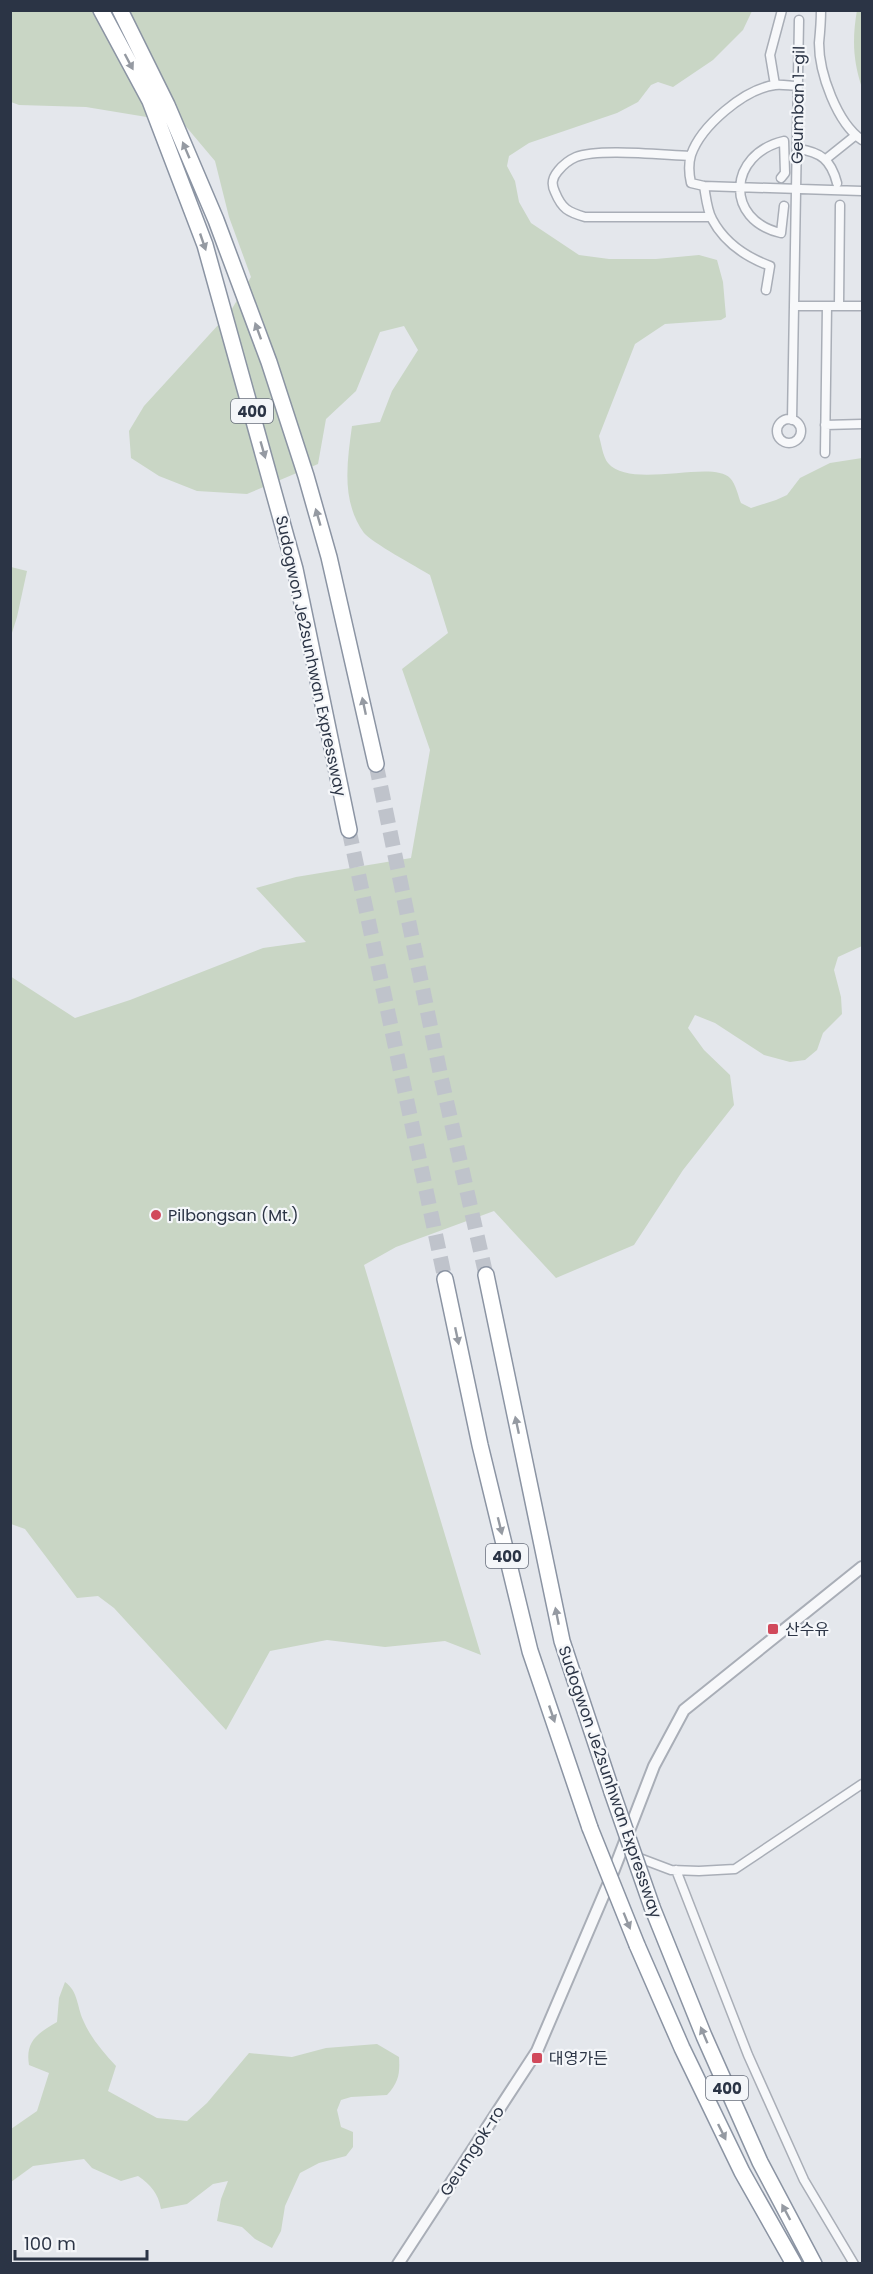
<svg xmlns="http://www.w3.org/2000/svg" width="873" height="2274" viewBox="0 0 873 2274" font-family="Poppins,'Noto Sans KR',sans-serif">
  <rect width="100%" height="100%" fill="#e4e7ec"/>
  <!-- green -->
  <path fill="#c9d6c5" d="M857,10L862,11V88C853,60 852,40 857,10Z
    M11,11H752L743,30L713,60L673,87L658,82L651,85L638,102L617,113L529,143L509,156L507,166L515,181L519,202L531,223L579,255L609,259H656L699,255L717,260L723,282L726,317L721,320L665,324L635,344L599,436C601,443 603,457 608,463C631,490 712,459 730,478C736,484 738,496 741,503L751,508L776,500L787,495L800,478L830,463L862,458V946L838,957L834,970L841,997L842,1014L823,1033L817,1050L805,1060L790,1062L764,1055L715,1023L695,1015L688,1028L704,1050L730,1075L734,1105L683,1170L634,1245L556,1278L494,1211L396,1247L364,1265L481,1655L445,1641L385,1647L327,1640L270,1651L226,1730L114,1608L98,1596L77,1598L25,1529L11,1524L10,976L75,1018L130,1000L263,948L306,942L256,888L296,877L411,858L430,750L402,669L448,633L430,575C417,567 371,542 364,533C341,501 347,463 352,426L380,422L392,391L418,350L404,326L380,332L356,391L326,419L318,464L247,494L197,491L159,476L131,458L129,431L144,406L230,312L251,277L229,217L215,161L183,123L86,107L19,105L11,102Z
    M11,567L27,571L17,617L11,636Z
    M65,1982C78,1991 77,2006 83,2020C90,2037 103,2052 116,2066L108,2091L157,2118L187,2121L207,2103L249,2053L292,2057L326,2048L377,2044L399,2057C400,2073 399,2082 387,2095L351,2097L341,2100L337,2110L341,2127L353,2132V2147L346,2156L319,2163L300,2173L285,2206L281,2231L272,2248L255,2239L242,2227L217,2221L221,2199L228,2181L213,2184L187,2204L161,2209C158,2193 151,2185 138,2176L121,2181L92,2168L84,2159L33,2166L11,2182V2129L37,2111L49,2073L29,2065C25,2041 38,2033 57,2022L59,1998Z"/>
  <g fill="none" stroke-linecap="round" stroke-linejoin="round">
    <!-- motorway-tunnel -->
    <path stroke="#bfc3cb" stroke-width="15" stroke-dasharray="15 8" stroke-linecap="butt" d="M376,764L441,1077L486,1275
      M349,830L445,1279"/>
    <defs>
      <path id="minor" d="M821,10C821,22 820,33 819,43C819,73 837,123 862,140
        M775,85L770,55L782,10
        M798,86C791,86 782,84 775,85C744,89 701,126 691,155C688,165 689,174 691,183L704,186L862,191
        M798,149C821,152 831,160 837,183
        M690,156C663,155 598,148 576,157C569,160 562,166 558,171C552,178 551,184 555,192C562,209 568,212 585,217H711
        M826,159L856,135
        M781,178L785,173L784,141C728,154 724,220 781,233L784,206
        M704,186C706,197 707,210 712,219C724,242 746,257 770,266L766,290
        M839,305L840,205
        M795,306H862
        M777 431a12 12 0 1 1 24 0a12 12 0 1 1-24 0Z
        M792,420L799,20
        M825,425L862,424
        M825,453L827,306
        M634,1856L671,1870L699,1871L735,1869L862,1784
        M676,1870L748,2055L804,2180L854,2264"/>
      <path id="tertiary" d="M398,2264L537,2051L610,1880L654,1766L684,1710L862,1567"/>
      <path id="motorway" d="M101,10L150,101L205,245L295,569L349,830
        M120,10L167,105L216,220L269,362L306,476L329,557L376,764
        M486,1275L562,1641L612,1792
        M445,1279L480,1445L530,1651L590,1828
        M652,1907L704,2036L760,2162L814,2264
        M637,1945L682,2048L742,2172L794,2264"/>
    </defs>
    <!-- minor casing -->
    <use href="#minor" stroke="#a9aeb7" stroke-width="11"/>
    <!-- tertiary casing -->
    <use href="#tertiary" stroke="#a9aeb7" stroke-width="14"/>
    <!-- motorway casing -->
    <use href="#motorway" stroke="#8b94a3" stroke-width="18"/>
    <!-- minor -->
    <use href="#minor" stroke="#f7f8fa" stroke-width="8"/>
    <!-- tertiary -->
    <use href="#tertiary" stroke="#f7f8fa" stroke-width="10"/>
    <!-- motorway -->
    <use href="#motorway" stroke="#fff" stroke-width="15"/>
    <defs>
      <path id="motorway-bridge" d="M612,1792L652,1907
        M590,1828L637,1945"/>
    </defs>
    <!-- motorway-bridge casing -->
    <use href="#motorway-bridge" stroke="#8b94a3" stroke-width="18" stroke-linecap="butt"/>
    <!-- motorway-bridge -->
    <use href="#motorway-bridge" stroke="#fff" stroke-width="15"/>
  </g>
  <!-- one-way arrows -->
  <defs><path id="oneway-solid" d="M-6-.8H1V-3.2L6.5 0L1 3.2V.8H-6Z" transform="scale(1.5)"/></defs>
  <g fill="#959aa2">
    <use href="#oneway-solid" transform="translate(129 62) rotate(62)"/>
    <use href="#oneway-solid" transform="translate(186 150) rotate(-113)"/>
    <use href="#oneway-solid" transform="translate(203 242) rotate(71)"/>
    <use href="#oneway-solid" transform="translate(258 331) rotate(-110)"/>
    <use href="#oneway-solid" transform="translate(263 450) rotate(74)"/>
    <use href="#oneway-solid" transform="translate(318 517) rotate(-106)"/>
    <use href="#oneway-solid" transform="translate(364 706) rotate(-102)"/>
    <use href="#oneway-solid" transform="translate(457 1336) rotate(78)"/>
    <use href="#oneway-solid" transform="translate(517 1425) rotate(-102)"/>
    <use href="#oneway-solid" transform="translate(500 1526) rotate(76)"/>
    <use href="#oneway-solid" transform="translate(557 1616) rotate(-101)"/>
    <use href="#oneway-solid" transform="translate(552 1714) rotate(71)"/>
    <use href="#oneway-solid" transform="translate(627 1921) rotate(68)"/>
    <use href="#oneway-solid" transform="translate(704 2035) rotate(-113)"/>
    <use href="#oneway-solid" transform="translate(722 2132) rotate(64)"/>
    <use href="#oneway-solid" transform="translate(786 2212) rotate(-118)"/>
  </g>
  <!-- markers -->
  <g fill="#d1495b" stroke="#f4f6f9" stroke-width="2">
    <circle cx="156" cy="1215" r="6"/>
    <rect x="767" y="1623" width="12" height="12" rx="3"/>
    <rect x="531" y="2052" width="12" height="12" rx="3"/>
  </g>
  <g text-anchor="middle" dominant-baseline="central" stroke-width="4.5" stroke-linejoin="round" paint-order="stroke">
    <!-- shield labels -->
    <g fill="#f4f6f9" stroke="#676e7b" stroke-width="1.5">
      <rect x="231" y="399" width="42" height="24" rx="4.5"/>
      <rect x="486" y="1544" width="42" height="24" rx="4.5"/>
      <rect x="706" y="2076" width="42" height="24" rx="4.5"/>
    </g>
    <g font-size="15" font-weight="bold" fill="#2b3445">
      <text x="252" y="411">400</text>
      <text x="507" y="1556">400</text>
      <text x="727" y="2088">400</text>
    </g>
    <!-- street labels -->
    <g font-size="16" fill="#2b3445" stroke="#f4f6f9">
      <text transform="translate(798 105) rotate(-89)">Geumban 1-gil</text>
      <text transform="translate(311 656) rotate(78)">Sudogwon Je2sunhwan Expressway</text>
      <text transform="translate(610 1782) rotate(71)">Sudogwon Je2sunhwan Expressway</text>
      <text transform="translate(472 2151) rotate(-57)">Geumgok-ro</text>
    </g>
    <!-- poi labels -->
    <g font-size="16" fill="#2b3445" stroke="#f4f6f9" text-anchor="start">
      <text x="168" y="1215">Pilbongsan (Mt.)</text>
      <text x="785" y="1629">산수유</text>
      <text x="549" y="2058">대영가든</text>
    </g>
  </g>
  <!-- border -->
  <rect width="873" height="2274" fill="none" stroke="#2b3445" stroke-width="24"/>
  <!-- scale -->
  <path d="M15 2250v9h132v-9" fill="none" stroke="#2b3445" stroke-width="3"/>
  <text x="24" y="2250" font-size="18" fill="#2b3445" stroke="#f4f6f9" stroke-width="4.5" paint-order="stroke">100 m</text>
</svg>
